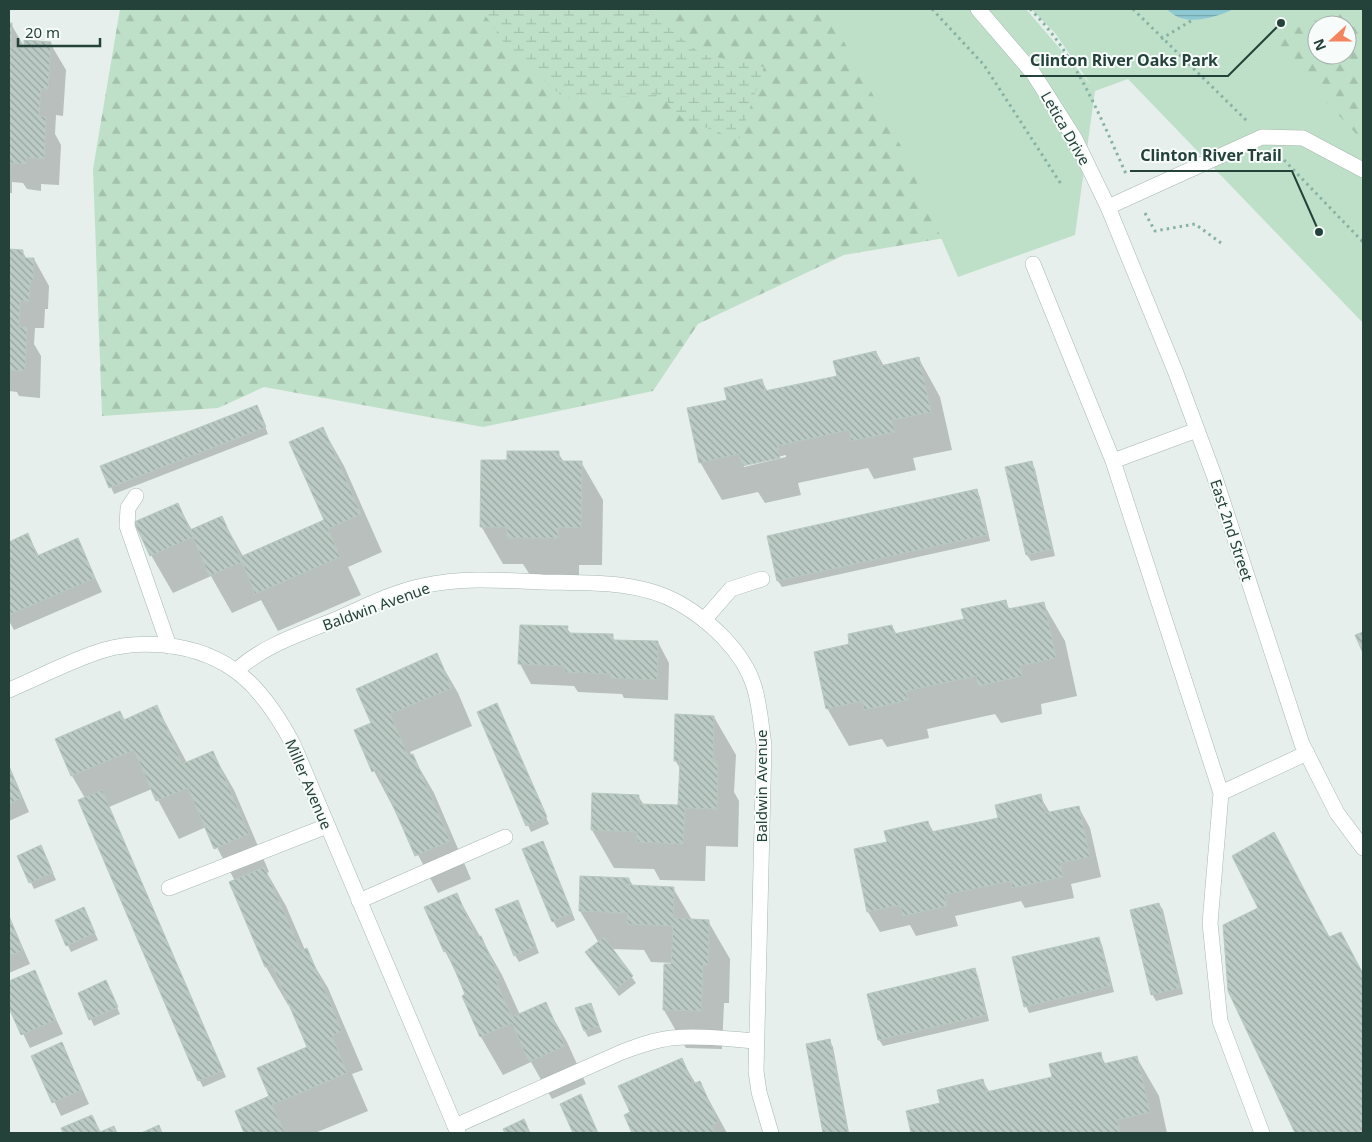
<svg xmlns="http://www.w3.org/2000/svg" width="1372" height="1142" viewBox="0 0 1372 1142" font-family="'Noto Sans',sans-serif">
  <defs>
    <pattern id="forest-firs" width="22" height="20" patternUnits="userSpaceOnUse" patternTransform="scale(1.25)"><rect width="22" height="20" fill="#bfe0c8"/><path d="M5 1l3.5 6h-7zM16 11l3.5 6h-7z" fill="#a4c1ad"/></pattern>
    <pattern id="wetland-marsh" width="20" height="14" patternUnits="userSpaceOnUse" patternTransform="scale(1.25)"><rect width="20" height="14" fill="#bfe0c8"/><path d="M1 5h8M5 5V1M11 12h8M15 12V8" fill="none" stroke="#a4c1ad"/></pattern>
    <pattern id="water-rules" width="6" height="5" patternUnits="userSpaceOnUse" patternTransform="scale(1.25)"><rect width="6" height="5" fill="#8ec9d4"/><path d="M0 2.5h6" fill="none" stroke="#74a5ad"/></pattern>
    <pattern id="building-back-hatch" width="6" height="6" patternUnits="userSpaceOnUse" patternTransform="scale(1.25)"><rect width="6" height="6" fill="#bbcac4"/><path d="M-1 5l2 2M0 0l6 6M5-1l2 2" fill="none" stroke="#98a6a0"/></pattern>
  </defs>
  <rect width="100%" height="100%" fill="#e6efeb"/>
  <!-- forest -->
  <path fill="url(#forest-firs)" fill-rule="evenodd" d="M120,9H844L998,229L844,255L698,324L653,391L483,427L264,387L218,408L102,416L93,169Z
    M1129,9H1363V255ZM1317,25H1347V55H1317Z"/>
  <!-- wetland -->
  <path fill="url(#wetland-marsh)" d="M481,9H646L701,54L764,67L739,140L683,119L661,95L564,98L508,49Z"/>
  <!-- green -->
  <path fill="#bfe0c8" d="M826,9H1026L1091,85L1055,33L1031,9H1345L1269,38L1259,28L1257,29L1363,141V323L1128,79L1095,91L1075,235L958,277L902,148Z"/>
  <!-- water -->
  <path fill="url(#water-rules)" d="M1167,9H1234C1214,18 1184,28 1167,9Z"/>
  <!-- shadow -->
  <path fill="#0003" fill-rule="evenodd" d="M9,24H11L25,48L50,43L66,70L63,116L56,115L55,134L61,145L59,185L41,184V191L27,189L23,183L12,182V193H9Z
    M9,251H22L27,259H34L49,286L48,309H45L44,328H35L34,344L41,356L40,398L19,396L17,392L9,391Z
    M876,352L884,366L919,359L940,397L952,450L913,458L916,470L874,479L868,468L798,483L801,495L765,503L758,492L722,500L700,462L729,400L762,381L768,392L838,377ZM786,455V457L744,467V464Z
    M257,406L268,434L114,494L102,467Z
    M323,429L344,466L382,552L348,567L361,595L278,631L261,600L232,613L211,576L173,593L151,555L177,504L192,530L221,517L243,556L326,521Z
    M558,453L564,462H581L603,500L602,565H579V576L530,575L523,564H503L481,526L509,462Z
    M1031,462L1035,469L1055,556L1031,561L1027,555L1007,468Z
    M976,490L980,497L990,541L782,587L778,581L768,537Z
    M28,535L39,556L77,539L102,592L14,630L9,621V543Z
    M1005,601L1010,610L1043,603L1065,641L1077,696L1041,704L1042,714L1001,723L995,714L927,729L929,738L887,747L882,739L849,746L827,708L851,645L892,626L897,635L965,620Z
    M567,628L571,634L612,636L615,641L658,642L669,663L668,700L624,698L622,694L578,692L574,686L531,684L520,664Z
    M436,655L458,693L472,726L410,752L434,793L471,879L438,893L374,771L372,723Z
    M157,707L187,763L212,752L234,790L269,872L267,873L286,906L305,950L328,988L363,1070L352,1074L368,1111L315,1133H245L236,1112L270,1097L309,1047L290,1004L288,1005L266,967L230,883L235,881L206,827L179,839L152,789L109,807L226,1077L203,1087L200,1081L79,801L85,798L72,776L57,740L124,721Z
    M500,711L549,824L531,832L478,713Z
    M714,717L736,755L734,792L739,801L738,847L706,846L705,881L660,880L654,869L614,868L592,830L638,796L644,805L680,806L681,770L675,760Z
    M9,765L29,812L9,821Z
    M1040,796L1050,813L1079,808L1090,828L1101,877L1071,884L1074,898L1025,908L1021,901L955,916L958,926L916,936L910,925L880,932L868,912L888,843L928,822L934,833L999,819Z
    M1274,834L1330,938L1341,933L1363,973V1133H1296L1230,991L1259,909Z
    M546,849L575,920L557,928L553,921Z
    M44,853L56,880L34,889L18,856Z
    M629,879L633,886L673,888L692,920L708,921L730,959L729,1003H724L722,1049L686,1048L664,1010L673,963L651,962L644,950L611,949L636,983L619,996L591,958L599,943L580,911Z
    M456,894L502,975L520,1015L545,1004L567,1042L586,1084L552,1099L531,1062L503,1075L481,1037L464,996L467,995L445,951Z
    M1159,904L1163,910L1183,994L1156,1001L1152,994Z
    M521,908L539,953L519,962L515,955Z
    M87,915L98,940L71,952L56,921Z
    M9,916L30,964L9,973Z
    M1098,938L1102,945L1114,992L1029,1013L1026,1006Z
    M974,969L978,976L989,1021L883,1046L879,1040L868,994Z
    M34,972L63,1034L30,1048L9,1005V983Z
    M109,989L120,1014L94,1026L79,993Z
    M590,1004L602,1032L588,1037L585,1031Z
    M829,1040L833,1047L849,1133H825L807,1045Z
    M62,1044L89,1104L61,1116L33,1056Z
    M1100,1054L1106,1065L1137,1058L1159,1096L1167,1133H912L907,1112L941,1104L982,1080L990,1093L1053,1077Z
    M681,1059L696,1084L699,1082L727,1133H634L626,1115L631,1113Z
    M92,1116L101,1133L113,1128L116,1133H64L62,1129Z"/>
  <!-- building -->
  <path fill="url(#building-back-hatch)" stroke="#b8c9c2" d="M9,23H12L11,48H24V40L51,42L48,89H41L39,116L46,117L44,159L26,157V164L10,163L9,156Z
    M9,249L23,250V258H34L33,282H30L29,301H20L19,327H27L25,371L9,370Z
    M876,351L880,366L919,357L931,412L892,420L895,432L851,441L849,430L777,446L780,458L742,466L739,454L699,463L687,408L727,400L724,388L762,379L765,391L837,376L833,361Z
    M257,405L266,427L109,488L100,466Z
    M323,427L361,514L328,529L340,557L255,594L242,562L209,576L193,537L150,556L134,522L178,503L190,530L222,516L240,557L324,520L289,442Z
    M507,451H559V461H582L581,528L558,527V538H507V527H480L481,460H507Z
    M1032,461L1052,549L1026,555L1005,467Z
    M977,489L987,535L777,581L767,536Z
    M28,533L37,556L78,538L95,578L9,615V542Z
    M1006,600L1008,609L1044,602L1056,658L1020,666L1022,676L978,686L976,676L906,691L908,700L864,710L862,701L826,709L814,652L849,644L848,634L892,625L894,634L964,619L961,609Z
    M520,625L568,626L567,633L613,634V640L658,641L657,680L611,678V674L564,672L565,666L518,664Z
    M1363,632V653L1355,635Z
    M437,653L452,688L390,714L408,756L413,754L450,841L415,856L377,769L372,772L354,730L371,723L356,689Z
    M497,703L547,817L526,826L477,712Z
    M157,705L182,764L213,751L249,834L214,849L188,788L156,801L134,750L71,776L55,739L120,711L124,720Z
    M675,714L714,716L713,761L718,762L717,809L685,808L683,844L637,842V832L591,830L592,793L639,795V804L678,805L680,761H674Z
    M9,767L22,798L9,804Z
    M102,790L223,1071L198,1081L78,800Z
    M1041,794L1045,813L1079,806L1090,857L1060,863L1063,877L1012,888L1011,881L944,895L947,906L903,916L900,905L867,912L854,849L887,842L884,831L928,821L931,832L998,818L995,805Z
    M1274,832L1329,937L1341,932L1363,974V1133H1295L1228,991L1223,925L1258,908L1232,856Z
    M543,841L572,913L552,922L522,849Z
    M41,845L53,873L29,883L17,856Z
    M264,867L301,951L307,948L342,1031L332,1036L347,1073L272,1105L285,1133H244L235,1111L269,1096L257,1068L307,1047L272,965L265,967L229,882Z
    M580,876L629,878V885L674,887L673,918L709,920L708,965H703L701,1011L663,1010L664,964H671L673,926L627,924L628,913L579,911Z
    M457,893L476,938L481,936L500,979L496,981L512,1017L546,1002L565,1046L529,1062L512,1023L480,1037L462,996L465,994L447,951L444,952L424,907Z
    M518,900L536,946L514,956L495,909Z
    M1159,903L1180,988L1151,995L1130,910Z
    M84,907L95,933L66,946L55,920Z
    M9,916L23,950L9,956Z
    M604,937L633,976L615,990L585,952Z
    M1099,937L1111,986L1024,1007L1012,957Z
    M975,968L986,1015L878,1040L867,994Z
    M35,970L56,1020L21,1035L9,1008V981Z
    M106,980L118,1007L89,1020L78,993Z
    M591,1003L599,1026L584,1031L575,1008Z
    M830,1039L848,1133H823L806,1044Z
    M62,1042L82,1090L52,1103L31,1056Z
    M1101,1052L1103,1064L1137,1056L1150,1112L1117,1120L1120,1133H911L906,1111L940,1103L937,1090L983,1079L986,1092L1052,1077L1049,1064Z
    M682,1058L693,1084L700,1081L718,1122L712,1126L715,1133H632L624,1115L630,1112L618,1086Z
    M581,1094L598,1133H573L560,1104Z
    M92,1115L100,1132L114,1126L117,1133H63L61,1128Z
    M524,1119L530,1133H505L503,1129Z
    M159,1125L162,1133H141Z"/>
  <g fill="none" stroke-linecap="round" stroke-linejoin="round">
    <defs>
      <path id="service" d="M1108,207L1262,137L1303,138L1363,170
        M1033,264L1113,461
        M1197,430L1113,461L1221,793L1307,753
        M136,496L128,508L127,526L169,646
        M704,620L731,589L762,579
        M1221,793L1210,923L1220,1021L1262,1133
        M169,888L327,826
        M359,901L505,837
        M455,1126L622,1052C638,1046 654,1040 671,1038C699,1035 728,1039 756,1041"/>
      <path id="minor" d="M237,670C264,645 303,633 337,619C364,607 393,592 422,586C461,577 502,580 542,582C587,583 639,580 679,603C709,620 743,651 754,686C760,705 761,726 764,745L756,1071L759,1092L771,1133
        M9,690C40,677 71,660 104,650C124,644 143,643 164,645C231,652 263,688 293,744L458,1133"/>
      <path id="tertiary" d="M978,9L1033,73L1075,139L1108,207L1176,373L1215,478L1302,744L1337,813L1363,848"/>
    </defs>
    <!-- service casing -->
    <use href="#service" stroke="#a8b8b2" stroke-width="16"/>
    <!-- minor casing -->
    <use href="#minor" stroke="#a8b8b2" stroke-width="16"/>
    <!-- tertiary casing -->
    <use href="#tertiary" stroke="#a8b8b2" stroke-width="16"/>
    <!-- path -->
    <path stroke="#86b3a5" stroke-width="3" stroke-dasharray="2.5 4" stroke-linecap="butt" d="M932,9L984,65L1061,184
      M1030,9C1076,54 1100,117 1127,176
      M1133,9L1247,121
      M1161,39L1194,19
      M1284,160L1363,242
      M1145,213L1155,231L1195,224L1221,243"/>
    <!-- service -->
    <use href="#service" stroke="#fff" stroke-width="15"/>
    <!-- minor -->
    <use href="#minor" stroke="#fff" stroke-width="15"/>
    <!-- tertiary -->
    <use href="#tertiary" stroke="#fff" stroke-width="15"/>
  </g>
  <g text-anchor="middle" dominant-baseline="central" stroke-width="4" stroke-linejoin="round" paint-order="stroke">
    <!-- street labels -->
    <g font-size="15" fill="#24423a" stroke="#f7fbf9">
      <text transform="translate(1066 128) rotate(60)">Letica Drive</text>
      <text transform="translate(1232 530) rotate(72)">East 2nd Street</text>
      <text transform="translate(376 606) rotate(-20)">Baldwin Avenue</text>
      <text transform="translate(309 784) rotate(67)">Miller Avenue</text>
      <text transform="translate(761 786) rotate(-90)">Baldwin Avenue</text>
    </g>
  </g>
  <!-- callouts -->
  <path fill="none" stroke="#24423a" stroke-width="2" d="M1281 23L1228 76H1020M1319 232L1292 171H1130"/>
  <g fill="#24423a" stroke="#f7fbf9" stroke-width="2">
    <circle cx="1281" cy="23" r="5"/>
    <circle cx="1319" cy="232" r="5"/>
  </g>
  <g font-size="16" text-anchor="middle" font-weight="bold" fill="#24423a" stroke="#f7fbf9" stroke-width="4" stroke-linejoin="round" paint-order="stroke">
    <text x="1124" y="66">Clinton River Oaks Park</text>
    <text x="1211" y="161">Clinton River Trail</text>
  </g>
  <!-- border -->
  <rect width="1372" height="1142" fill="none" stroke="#24423a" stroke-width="20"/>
  <!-- north arrow -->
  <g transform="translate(1332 40) rotate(249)"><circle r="24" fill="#f7fbf9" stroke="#a3b1ad"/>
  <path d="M0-4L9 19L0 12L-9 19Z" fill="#f4845f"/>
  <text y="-8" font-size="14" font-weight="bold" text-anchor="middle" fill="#24423a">N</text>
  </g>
  <!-- scale -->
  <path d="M18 38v8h82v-8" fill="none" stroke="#24423a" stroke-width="2.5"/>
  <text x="25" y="38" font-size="15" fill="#24423a" stroke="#f7fbf9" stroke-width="4" paint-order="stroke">20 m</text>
</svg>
